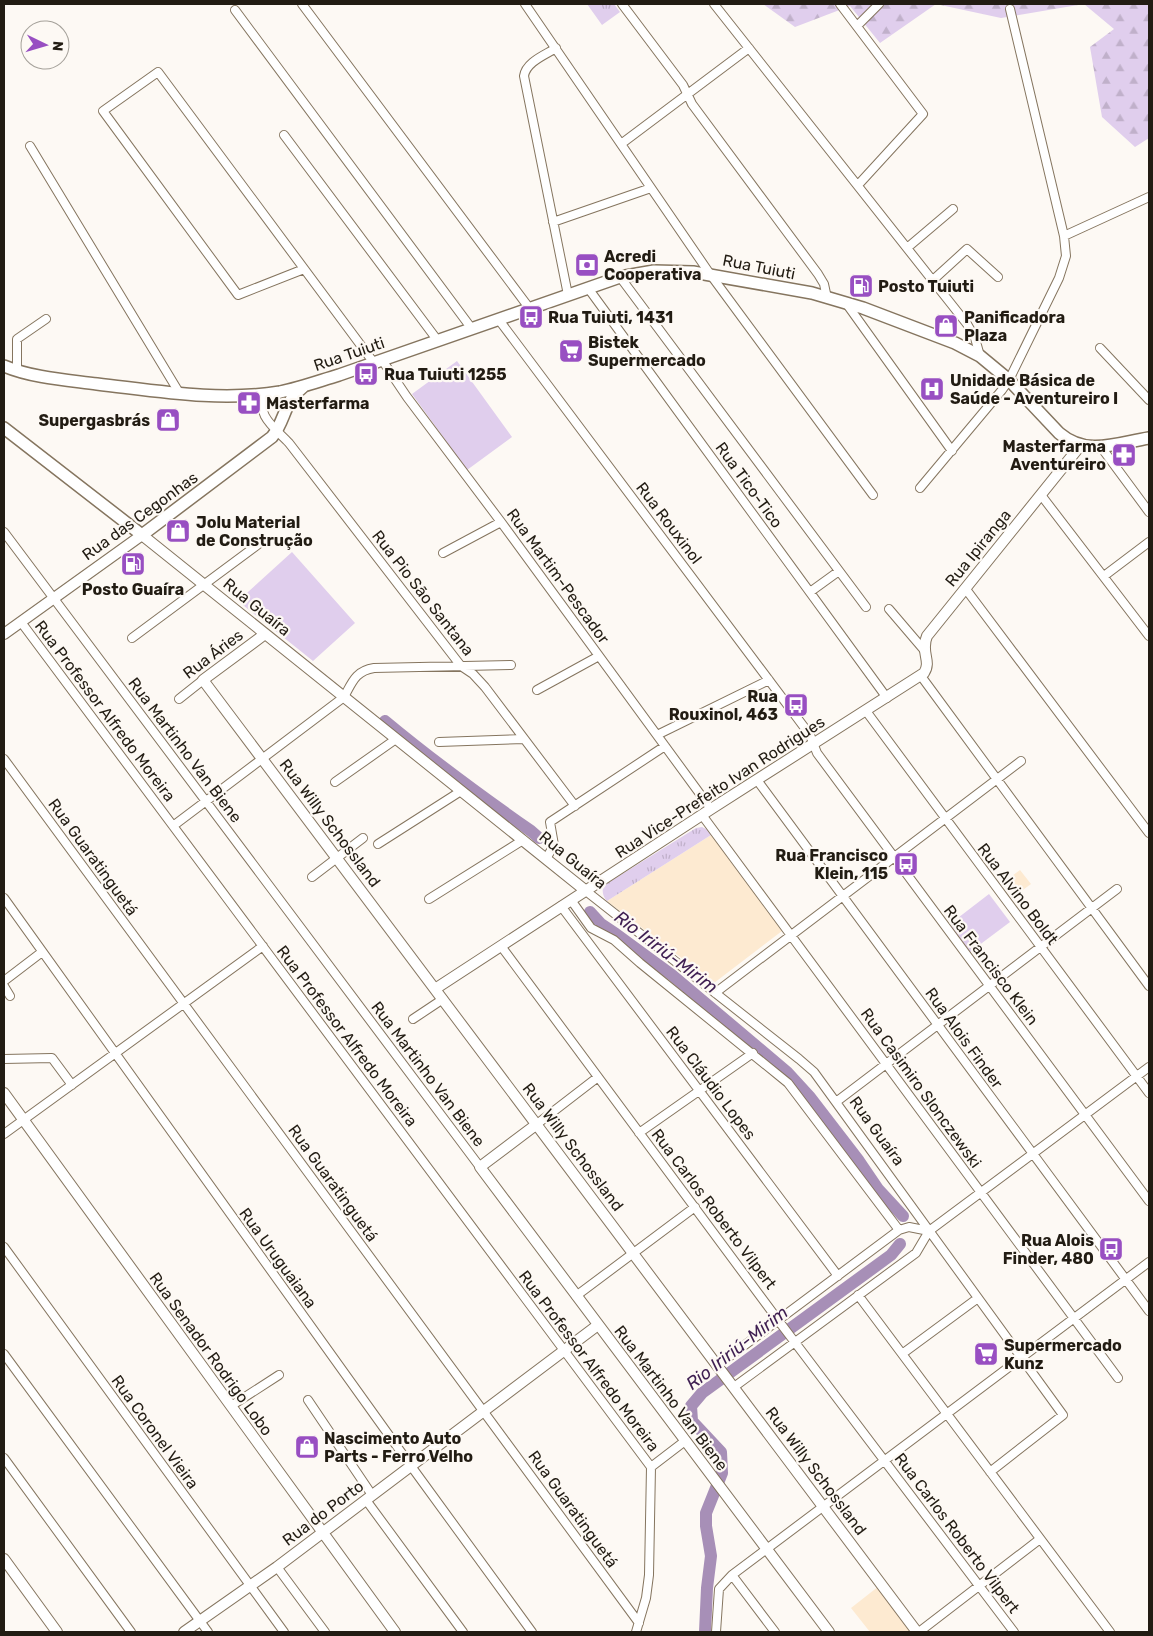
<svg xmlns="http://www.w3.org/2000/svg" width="1153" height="1636" viewBox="0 0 1153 1636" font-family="Rubik,sans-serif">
  <defs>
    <pattern id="forest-firs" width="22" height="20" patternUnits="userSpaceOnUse" patternTransform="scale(1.25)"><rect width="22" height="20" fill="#e0ceed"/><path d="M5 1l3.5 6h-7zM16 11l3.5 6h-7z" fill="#c0b0ca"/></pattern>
    <pattern id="park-tufts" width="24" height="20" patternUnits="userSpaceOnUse" patternTransform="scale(1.25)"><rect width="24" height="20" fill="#e0ceed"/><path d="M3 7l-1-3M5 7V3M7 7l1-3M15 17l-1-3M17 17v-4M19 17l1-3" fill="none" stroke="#c0b0ca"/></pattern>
  </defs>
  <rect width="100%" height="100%" fill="#fdf9f4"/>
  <!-- built -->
  <path fill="#fdead1" d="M711,835L782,931L714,983L607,901Z
    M1020,870L1031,884L1016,895L1005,881Z
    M879,1586L914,1632H870L851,1608Z"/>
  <!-- grass -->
  <path fill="#e0ceed" d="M457,361L512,437L467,470L412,394Z
    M292,552L355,623L313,661L238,601Z
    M989,894L1010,922L970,952L950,924Z"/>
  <!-- forest -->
  <path fill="url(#forest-firs)" d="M763,4H1149V138L1135,147L1102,117L1090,47L1114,29L1084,4L1001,18L936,4L880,43L850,6L795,27Z"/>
  <!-- park -->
  <path fill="url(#park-tufts)" d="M587,4H614L620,12L602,25Z
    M702,827L708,830L711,835L607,901C603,897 602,892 603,886L696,828Z"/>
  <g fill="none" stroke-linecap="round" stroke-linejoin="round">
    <!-- river -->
    <path stroke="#a78fb7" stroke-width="12" d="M385,721C432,760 481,796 531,831L539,838
      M590,912L601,924L616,934L672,975L787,1072L809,1096L859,1161L878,1189L903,1216
      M705,1632L707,1588L711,1556L706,1526V1513L722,1473L721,1452L692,1421L691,1406L702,1393L891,1255L900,1244"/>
    <defs>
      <path id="street" d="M302,4L530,309
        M525,4L710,274L873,495
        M622,4L683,85L692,104L818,274L824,284L827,298
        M714,4L967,324L975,338L980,356
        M840,4L923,114L858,185
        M235,10L472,329
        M857,26L879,4
        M556,48C545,55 526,62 524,76L568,295
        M284,135L438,341
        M621,144L749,48
        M30,146L180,394
        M553,222L651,188
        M1064,236L1149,197
        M907,248L953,209
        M304,269L238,295L103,111L158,72L374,363
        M620,277L866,607
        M933,280L967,249L998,277
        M588,288L887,698
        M846,303L952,451
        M499,320L810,735L817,753L1149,1201
        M1100,348L1149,400
        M382,360L407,397L501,522L711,809
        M17,371V339L46,319
        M267,393C252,413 276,429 289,443L461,666L473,674L485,687L575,806
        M1101,447L1149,512
        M920,488L1002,390L1009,380L1059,278L1066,256L1064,236L1010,9
        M1041,495L1149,636
        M4,532L480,1167
        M443,553L501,522
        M1104,576L1149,542
        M965,588L1149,833
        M810,592L839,571
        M889,609L924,650
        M21,622L651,1467
        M132,638L264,540
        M921,676L1149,986
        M537,690L599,656
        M179,699L203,680
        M866,711L1149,1093
        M657,735L769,680
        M439,742L524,739
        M4,759L639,1623
        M757,780L1149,1311
        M335,782L396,739
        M702,815L1118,1378
        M173,826L344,697C352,683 355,671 374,668L511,665
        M378,844L461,791
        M546,859L554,845L550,822L665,746
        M312,877L363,838
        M586,891L799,1059L814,1072L1063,1415L990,1472
        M4,898L411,1466L532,1632
        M429,899L523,840
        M571,900L591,928L614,940L640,963L788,1083L899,1230
        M561,906L838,1276
        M501,946L778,1320L1014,1632
        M4,981L42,952
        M4,986L10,996
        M715,993L1021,761
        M413,1019L443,999
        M4,1059L52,1058L72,1085
        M836,1102L1117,889
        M537,1124L598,1077
        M639,1133L753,1053
        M4,1134L263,946
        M4,1247L284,1632
        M858,1295L1110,1632
        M576,1296L695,1207
        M4,1354L208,1632
        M902,1354L978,1298
        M718,1365L899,1230L909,1227L929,1231
        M734,1387L916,1253L929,1231L1149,1067
        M308,1400L372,1495
        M231,1406L279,1375
        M4,1458L131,1632
        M366,1500L463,1632
        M277,1567L325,1632
        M732,1575L775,1632
        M636,1632L646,1598L649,1575L651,1467L685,1441
        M716,1632L719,1589L732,1575L1149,1262
        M919,1632L1040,1539"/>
      <path id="secondary" d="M4,634L142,535L586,891
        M265,634L203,680L917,1632
        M435,989L711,809L924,673C932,661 920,652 927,636L1080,446
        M4,1093L395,1632
        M537,1124L480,1167L829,1632
        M4,1559L57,1632
        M184,1632L277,1567L598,1325"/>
      <path id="primary" d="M4,366C33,378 67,380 97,384C158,391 219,402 280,392C300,388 319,381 339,375L620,277L654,271L693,272L812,293L863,308L955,343L980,356L1009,380L1059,433C1087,457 1117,443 1149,438
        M4,428L142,535L272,437C286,420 283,402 303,387"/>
    </defs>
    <!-- street casing -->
    <use href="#street" stroke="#85755f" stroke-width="10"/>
    <!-- secondary casing -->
    <use href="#secondary" stroke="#85755f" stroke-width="12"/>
    <!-- primary casing -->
    <use href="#primary" stroke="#85755f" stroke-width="14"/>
    <!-- street -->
    <use href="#street" stroke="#fff" stroke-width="8"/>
    <!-- secondary -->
    <use href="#secondary" stroke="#fff" stroke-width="10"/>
    <!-- primary -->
    <use href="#primary" stroke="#fff" stroke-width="11"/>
  </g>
  <!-- icons -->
  <defs>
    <symbol id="bank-square" viewBox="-11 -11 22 22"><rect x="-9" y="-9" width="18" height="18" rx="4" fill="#984fc2" stroke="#fdf9f4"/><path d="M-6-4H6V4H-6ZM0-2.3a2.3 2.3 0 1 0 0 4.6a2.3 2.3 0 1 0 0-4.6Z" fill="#fff"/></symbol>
    <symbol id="fuel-square" viewBox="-11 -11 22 22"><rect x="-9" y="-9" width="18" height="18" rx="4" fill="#984fc2" stroke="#fdf9f4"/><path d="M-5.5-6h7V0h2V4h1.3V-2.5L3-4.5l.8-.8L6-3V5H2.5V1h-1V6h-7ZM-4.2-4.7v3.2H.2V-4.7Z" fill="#fff"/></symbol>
    <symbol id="bus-square" viewBox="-11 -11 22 22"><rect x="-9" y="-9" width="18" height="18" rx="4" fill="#984fc2" stroke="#fdf9f4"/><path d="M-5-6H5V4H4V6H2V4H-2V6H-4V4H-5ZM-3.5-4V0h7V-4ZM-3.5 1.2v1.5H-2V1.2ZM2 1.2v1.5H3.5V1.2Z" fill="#fff"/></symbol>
    <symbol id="shop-square" viewBox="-11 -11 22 22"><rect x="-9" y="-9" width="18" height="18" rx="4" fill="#984fc2" stroke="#fdf9f4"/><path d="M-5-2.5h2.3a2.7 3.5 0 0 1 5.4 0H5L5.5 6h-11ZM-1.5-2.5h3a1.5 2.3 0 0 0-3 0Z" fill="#fff"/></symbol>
    <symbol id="supermarket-square" viewBox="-11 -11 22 22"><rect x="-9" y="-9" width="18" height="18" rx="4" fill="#984fc2" stroke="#fdf9f4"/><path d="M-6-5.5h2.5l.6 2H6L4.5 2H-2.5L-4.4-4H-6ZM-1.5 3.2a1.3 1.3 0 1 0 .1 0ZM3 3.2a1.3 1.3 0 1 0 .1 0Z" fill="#fff"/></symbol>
    <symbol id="hospital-square" viewBox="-11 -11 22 22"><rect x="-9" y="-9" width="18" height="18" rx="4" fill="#984fc2" stroke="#fdf9f4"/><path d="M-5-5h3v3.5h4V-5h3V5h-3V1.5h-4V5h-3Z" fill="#fff"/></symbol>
    <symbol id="pharmacy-square" viewBox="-11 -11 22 22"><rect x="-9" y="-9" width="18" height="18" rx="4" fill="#984fc2" stroke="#fdf9f4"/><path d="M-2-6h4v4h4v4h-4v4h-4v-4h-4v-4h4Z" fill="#fff"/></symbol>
  </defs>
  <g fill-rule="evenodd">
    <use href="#bank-square" x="573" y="251" width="28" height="28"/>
    <use href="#fuel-square" x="847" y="272" width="28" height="28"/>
    <use href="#bus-square" x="517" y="303" width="28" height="28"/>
    <use href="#shop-square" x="932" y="312" width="28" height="28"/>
    <use href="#supermarket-square" x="557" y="337" width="28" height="28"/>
    <use href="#bus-square" x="352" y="360" width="28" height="28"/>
    <use href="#hospital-square" x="918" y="375" width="28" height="28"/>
    <use href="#pharmacy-square" x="235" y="389" width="28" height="28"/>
    <use href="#shop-square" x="154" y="406" width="28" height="28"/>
    <use href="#pharmacy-square" x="1110" y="441" width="28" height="28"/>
    <use href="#shop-square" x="164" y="517" width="28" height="28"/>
    <use href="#fuel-square" x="119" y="550" width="28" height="28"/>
    <use href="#bus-square" x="782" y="691" width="28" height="28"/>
    <use href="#bus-square" x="892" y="850" width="28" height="28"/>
    <use href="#bus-square" x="1097" y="1235" width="28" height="28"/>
    <use href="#supermarket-square" x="972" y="1340" width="28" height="28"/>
    <use href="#shop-square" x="293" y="1433" width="28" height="28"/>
  </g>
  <g text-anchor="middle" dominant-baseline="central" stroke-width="4.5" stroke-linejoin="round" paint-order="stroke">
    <!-- poi labels -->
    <g font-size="16" font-weight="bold" fill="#221c13" stroke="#fdf9f4" text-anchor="start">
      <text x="604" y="256">Acredi<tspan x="604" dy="18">Cooperativa</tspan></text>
      <text x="878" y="286">Posto Tuiuti</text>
      <text x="548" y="317">Rua Tuiuti, 1431</text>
      <text x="964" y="317">Panificadora<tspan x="964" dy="18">Plaza</tspan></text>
      <text x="588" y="342">Bistek<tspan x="588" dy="18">Supermercado</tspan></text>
      <text x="384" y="374">Rua Tuiuti 1255</text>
      <text x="950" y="380">Unidade Básica de<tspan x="950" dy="18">Saúde - Aventureiro I</tspan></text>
      <text x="266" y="403">Masterfarma</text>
      <text x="150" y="420" text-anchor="end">Supergasbrás</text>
      <text x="1106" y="446" text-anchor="end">Masterfarma<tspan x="1106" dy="18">Aventureiro</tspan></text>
      <text x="196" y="522">Jolu Material<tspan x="196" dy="18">de Construção</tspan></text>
      <text x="133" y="589" text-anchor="middle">Posto Guaíra</text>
      <text x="778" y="696" text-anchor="end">Rua<tspan x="778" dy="18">Rouxinol, 463</tspan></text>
      <text x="888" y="855" text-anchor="end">Rua Francisco<tspan x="888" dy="18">Klein, 115</tspan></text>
      <text x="1094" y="1240" text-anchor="end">Rua Alois<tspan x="1094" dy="18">Finder, 480</tspan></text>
      <text x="1004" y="1345">Supermercado<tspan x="1004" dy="18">Kunz</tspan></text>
      <text x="324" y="1438">Nascimento Auto<tspan x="324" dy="18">Parts - Ferro Velho</tspan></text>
    </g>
    <!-- street labels -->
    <g font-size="16" fill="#221c13" stroke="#fdf9f4">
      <text transform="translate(759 267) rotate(11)">Rua Tuiuti</text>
      <text transform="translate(349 354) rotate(-19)">Rua Tuiuti</text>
      <text transform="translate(749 485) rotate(54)">Rua Tico-Tico</text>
      <text transform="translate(140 516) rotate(-36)">Rua das Cegonhas</text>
      <text transform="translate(669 523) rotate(53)">Rua Rouxinol</text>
      <text transform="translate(978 548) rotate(-51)">Rua Ipiranga</text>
      <text transform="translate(558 576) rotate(54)">Rua Martim-Pescador</text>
      <text transform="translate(423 593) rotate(52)">Rua Pio São Santana</text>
      <text transform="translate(257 607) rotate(39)">Rua Guaíra</text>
      <text transform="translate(213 654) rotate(-37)">Rua Áries</text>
      <text transform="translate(105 711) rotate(53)">Rua Professor Alfredo Moreira</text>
      <text transform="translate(185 750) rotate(53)">Rua Martinho Van Biene</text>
      <text transform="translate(720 787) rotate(-33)">Rua Vice-Prefeito Ivan Rodrigues</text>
      <text transform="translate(330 823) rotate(53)">Rua Willy Schossland</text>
      <text transform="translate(93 857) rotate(54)">Rua Guaratinguetá</text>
      <text transform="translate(573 860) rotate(39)">Rua Guaíra</text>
      <text transform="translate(1018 894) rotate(53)">Rua Alvino Boldt</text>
      <text transform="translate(991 965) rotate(53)">Rua Francisco Klein</text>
      <text transform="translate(347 1036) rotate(53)">Rua Professor Alfredo Moreira</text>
      <text transform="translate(964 1038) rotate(54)">Rua Alois Finder</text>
      <text transform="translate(428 1074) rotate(53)">Rua Martinho Van Biene</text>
      <text transform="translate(711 1083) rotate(53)">Rua Cláudio Lopes</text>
      <text transform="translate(921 1088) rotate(54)">Rua Casimiro Slonczewski</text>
      <text transform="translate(877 1131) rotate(54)">Rua Guaíra</text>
      <text transform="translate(573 1147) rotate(53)">Rua Willy Schossland</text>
      <text transform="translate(333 1183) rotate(54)">Rua Guaratinguetá</text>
      <text transform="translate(714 1209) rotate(53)">Rua Carlos Roberto Vilpert</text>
      <text transform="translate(278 1258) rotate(54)">Rua Uruguaiana</text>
      <text transform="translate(211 1354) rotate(54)">Rua Senador Rodrigo Lobo</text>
      <text transform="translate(589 1361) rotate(53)">Rua Professor Alfredo Moreira</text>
      <text transform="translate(671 1398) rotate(53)">Rua Martinho Van Biene</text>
      <text transform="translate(155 1432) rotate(54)">Rua Coronel Vieira</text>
      <text transform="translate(816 1471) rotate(53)">Rua Willy Schossland</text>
      <text transform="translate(573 1509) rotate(54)">Rua Guaratinguetá</text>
      <text transform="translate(323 1513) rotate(-37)">Rua do Porto</text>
      <text transform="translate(957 1533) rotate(53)">Rua Carlos Roberto Vilpert</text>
    </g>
    <!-- water labels -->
    <g font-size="18" font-style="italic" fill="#3f1f52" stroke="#fdf9f4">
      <text transform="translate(666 952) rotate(37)">Rio Iririú-Mirim</text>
      <text transform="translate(737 1348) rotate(-38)">Rio Iririú-Mirim</text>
    </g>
  </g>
  <!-- border -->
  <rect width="1153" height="1636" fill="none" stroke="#221c13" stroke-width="10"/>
  <!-- north arrow -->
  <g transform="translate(45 45) rotate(95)"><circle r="24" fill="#fdf9f4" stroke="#a5a19a"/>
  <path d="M0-4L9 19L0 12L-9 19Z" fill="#984fc2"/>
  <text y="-8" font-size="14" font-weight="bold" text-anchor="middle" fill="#221c13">N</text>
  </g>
</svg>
